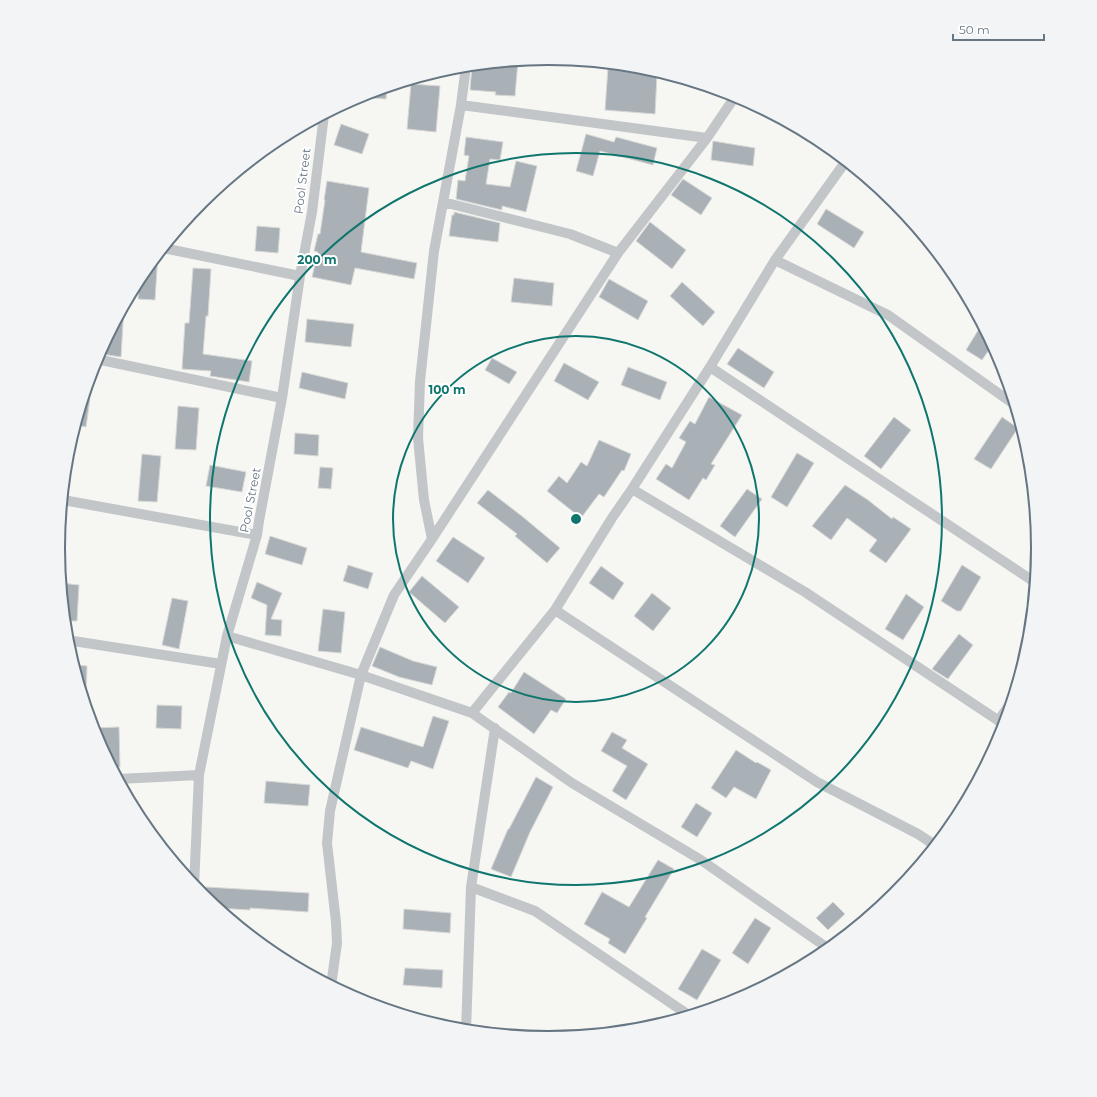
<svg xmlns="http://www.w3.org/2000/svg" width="1097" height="1097" viewBox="0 0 1097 1097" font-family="Montserrat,sans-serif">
  <rect width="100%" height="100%" fill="#f6f6f3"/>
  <!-- building -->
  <path fill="#a9b1b6" stroke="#d8d8d6" d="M518,61L515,96L495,95L496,92L470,90L472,65Z
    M608,67L629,69L628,72L657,74L655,114L605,110Z
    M411,84L440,86L436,132L407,129Z
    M387,87L386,99L358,97L361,95Z
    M341,124L369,134L362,154L334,145Z
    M586,134L614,142L616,137L657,148L653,165L600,151L593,176L576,171Z
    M466,137L503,142L500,160L490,159L486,184L510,187L516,161L537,166L526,212L502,206V210L456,199L458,180L465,181L469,156L464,155Z
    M713,141L755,148L753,166L711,160Z
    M683,179L712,198L701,215L671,195Z
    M327,181L369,188L361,252L417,263L414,279L355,268L351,285L312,277L318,252L314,251L318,234H320L325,200H324Z
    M826,209L864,232L854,248L817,224Z
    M454,212L500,223L498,242L449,236L452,215H454Z
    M650,222L686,250L672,269L636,241Z
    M257,226L280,228L278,253L255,251Z
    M158,254L155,300L138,299L139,279Z
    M193,268L211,269L208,316H206L203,354L252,361L249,382L210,376L211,371L182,369L185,323H189Z
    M514,278L554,283L552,306L511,302Z
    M609,279L648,301L638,320L599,297Z
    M682,282L715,312L703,326L670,296Z
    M124,307L121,357L102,354V348Z
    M307,319L354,324L351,347L305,342Z
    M982,324L993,344L982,360L966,350Z
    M738,348L774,372L764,388L727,364Z
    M492,358L517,372L509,384L485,370Z
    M564,363L599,382L588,400L554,381Z
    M628,367L667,382L660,400L621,385Z
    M302,372L348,383L345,399L299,388Z
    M709,397L742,415L711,464L715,465L706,480L703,478L689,500L656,479L666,464L672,468L686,442L679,438L690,421L695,424Z
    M84,398L90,399L86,427L76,425Z
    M178,406L199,408L196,450L175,449Z
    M894,417L911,430L881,469L864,456Z
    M1002,417L1018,428L991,469L974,459Z
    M295,433L319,435L318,456L294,454Z
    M599,440L631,454L624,471L622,470L604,497L599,494L581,518L547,491L559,476L567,483L581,462L587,466Z
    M797,453L814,463L787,507L771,497Z
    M142,454L161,456L157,502L138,501Z
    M210,465L246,472L242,492L206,486Z
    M320,467L333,468L331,489L318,488Z
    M845,485L868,500L892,519L893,517L911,529L886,563L869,551L877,540L847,518L831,540L812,526Z
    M747,489L762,499L735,537L720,526Z
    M488,490L523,517L560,548L547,563L515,536L517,534L477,503Z
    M270,536L307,548L302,565L265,554Z
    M453,537L485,558L468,583L436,561Z
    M348,565L373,573L368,589L343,581Z
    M962,565L981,577L961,611H957L941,601Z
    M601,566L624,583L613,600L589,583Z
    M422,576L459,607L445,623L409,592Z
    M257,582L282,593L271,619L282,620L281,636L265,635L267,605L251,598Z
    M61,583L79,585L77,621H65Z
    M652,593L671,608L653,631L634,616Z
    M906,594L924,607L903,640L885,629Z
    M172,598L188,601L179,649L162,645Z
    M323,609L345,612L341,653L318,651Z
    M959,634L973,645L948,679L932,669Z
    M380,647L413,661L437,667L432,685L399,677L372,666Z
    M74,665L87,666L86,701H85Z
    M524,672L566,699L557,713L551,710L534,734L498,707L509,692L511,693Z
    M157,705L182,706L181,729L156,728Z
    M433,716L449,721L433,769L411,761L408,768L354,750L361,727L423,747Z
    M119,727L120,767H112L95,736L93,728Z
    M612,732L627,740L622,748L648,764L626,800L612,791L627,766L601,751Z
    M736,750L756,763L757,762L771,770L756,799L734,787L726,798L711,788Z
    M536,777L553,787L530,832L511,877L491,869L508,829H509Z
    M266,781L310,785L308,806L264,803Z
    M696,803L712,813L697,837L681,827Z
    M658,860L674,869L645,917L647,918L625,954L608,943L610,939L584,924L602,892L629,907Z
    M206,887L309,893L308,912L250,908V910L218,908L205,898Z
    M833,902L845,914L828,930L816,918Z
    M404,909L451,913L450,933L403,929Z
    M755,918L771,928L748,964L732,953Z
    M702,949L721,960L697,1000L678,989Z
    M405,968L443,970L442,988L403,985Z"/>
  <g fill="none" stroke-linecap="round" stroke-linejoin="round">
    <!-- minor -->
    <path stroke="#c2c6c9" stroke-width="10" d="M461,105L707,138
      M443,202L570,234L618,253
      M163,248L300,276
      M775,260L888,315L1015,405
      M96,359L282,398
      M710,367L1036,583
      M632,489L805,592L1005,725
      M63,500L257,535
      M432,539L424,500L418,438L420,381L434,251L461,105L466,66
      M555,610L817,782L918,834L936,846
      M227,636L361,675L472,713L572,783L701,860L829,949
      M67,640L221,664
      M472,713L555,610L612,518L632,489L710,367L775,260L846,161
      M998,721L1012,701
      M118,779L199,775
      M194,887L199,775L227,636L257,535L259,521L282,398L300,276L312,212L324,115
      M471,887L535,911L690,1016
      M331,986L337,943L336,922L327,843L330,811L361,675L394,595L432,539L618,253L707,138L736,95
      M466,1031L471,887L495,728"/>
  </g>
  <!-- distance rings -->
  <g fill="none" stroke="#0f766e" stroke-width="2">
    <circle cx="576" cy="519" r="183"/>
    <circle cx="576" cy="519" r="366"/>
  </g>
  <g text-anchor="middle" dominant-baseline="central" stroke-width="4" stroke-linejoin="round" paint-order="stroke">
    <!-- street labels -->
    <g font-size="12" fill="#667683" stroke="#fff">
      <text transform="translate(302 181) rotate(-83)">Pool Street</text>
      <text transform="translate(250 500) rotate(-79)">Pool Street</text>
    </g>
  </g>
  <!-- crop -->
  <path d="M0 0H1097V1097H0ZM65 548a483 483 0 1 1 966 0a483 483 0 1 1-966 0Z" fill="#f3f4f5" fill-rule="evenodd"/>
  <path fill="none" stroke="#667683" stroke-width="2" d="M65 548a483 483 0 1 1 966 0a483 483 0 1 1-966 0Z"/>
  <circle cx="576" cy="519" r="6" fill="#0f766e" stroke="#fff" stroke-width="2"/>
  <g font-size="12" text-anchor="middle" font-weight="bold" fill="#0f766e" stroke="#fff" stroke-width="4" stroke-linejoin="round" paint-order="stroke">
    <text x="317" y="264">200 m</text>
    <text x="447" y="394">100 m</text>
  </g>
  <!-- scale -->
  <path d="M953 34v6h91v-6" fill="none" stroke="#667683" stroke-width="2"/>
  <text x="959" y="34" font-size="12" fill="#667683" stroke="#ffffff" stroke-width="3" paint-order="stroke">50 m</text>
</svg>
